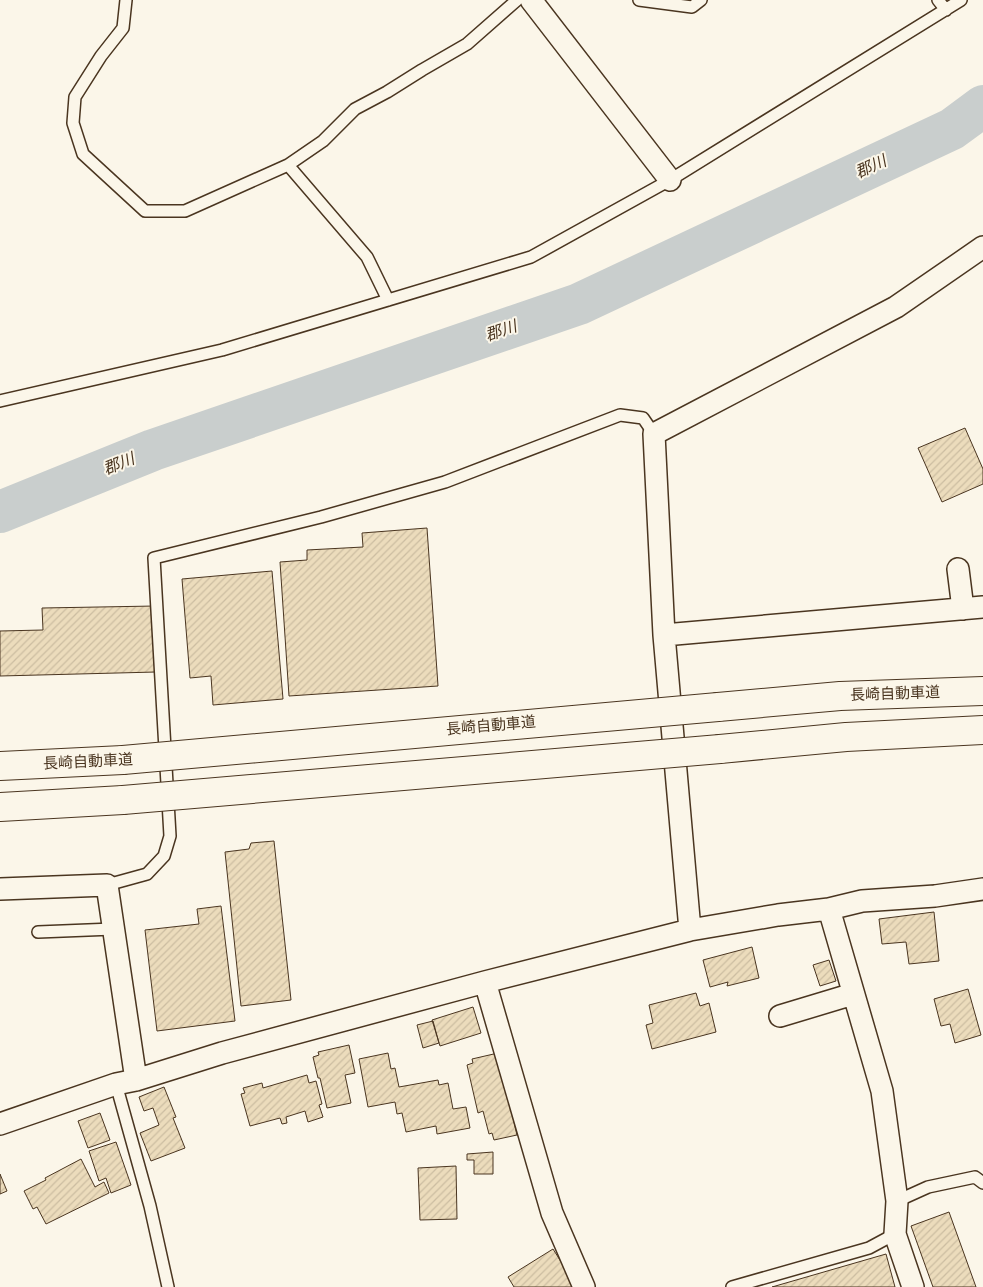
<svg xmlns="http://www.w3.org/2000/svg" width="983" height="1287" viewBox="0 0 983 1287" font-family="'Alegreya Sans','Noto Sans JP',sans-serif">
  <defs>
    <pattern id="building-hatch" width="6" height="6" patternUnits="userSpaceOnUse" patternTransform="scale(1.25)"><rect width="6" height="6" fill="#ecdcbc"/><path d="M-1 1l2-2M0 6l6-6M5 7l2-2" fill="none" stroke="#ccbda1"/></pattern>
  </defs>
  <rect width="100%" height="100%" fill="#fbf6e9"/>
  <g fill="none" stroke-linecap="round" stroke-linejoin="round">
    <!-- river -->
    <path stroke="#c9cecd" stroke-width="42" d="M0,512L153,450L579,304L952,129L983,106"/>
  </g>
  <!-- building -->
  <path fill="url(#building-hatch)" stroke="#4a3520" d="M965,428L983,469V484L942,502L918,448Z
    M427,528L438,686L289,696L280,562L307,560V550L363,547L362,533Z
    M272,571L283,699L213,705L211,676L190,678L182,579Z
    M155,606L156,672L0,676V631L43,630L42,608Z
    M274,841L291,1000L241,1006L225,852L249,849L251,843Z
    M221,906L235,1021L157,1031L145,930L199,924L197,909Z
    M934,912L939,961L909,964L906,942L882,944L879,919Z
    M752,947L759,978L727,986L728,982L710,987L703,960Z
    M829,960L836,981L820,986L813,965Z
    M968,989L981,1035L955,1043L950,1024L941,1026L934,999Z
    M696,993L700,1006L709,1003L716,1032L652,1049L646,1025L653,1023L649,1005Z
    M473,1007L481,1033L440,1046L432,1020Z
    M433,1021L439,1043L423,1048L417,1025Z
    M349,1045L355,1073L345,1075L351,1103L327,1108L320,1078H318L313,1057L319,1055L318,1052Z
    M388,1053L391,1069L395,1068L399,1087L438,1080L439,1085L448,1083L453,1109L466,1107L470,1128L437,1134L436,1126L406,1132L402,1113L397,1114L395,1102L368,1107L359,1059Z
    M498,1053L517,1135L494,1140L492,1133L489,1134L483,1111L478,1113L467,1065L473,1063L472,1059Z
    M307,1075L309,1083L316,1081L322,1104L319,1105L323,1117L308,1122L305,1111L286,1117L287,1123L282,1124L280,1118L250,1126L241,1094L245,1093L243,1088L262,1083L263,1088Z
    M164,1087L176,1117L173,1118L185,1148L151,1161L140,1133L159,1125L153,1108L144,1111L139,1097Z
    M100,1113L110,1140L88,1148L78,1121Z
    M116,1142L131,1185L111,1193L106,1178L99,1181L89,1151Z
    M493,1152V1174H474V1160H467V1154Z
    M81,1159L95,1187L104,1182L109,1193L46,1224L37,1207L33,1209L24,1191L46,1180L45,1178Z
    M456,1166L457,1219L420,1220L418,1168Z
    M0,1174L7,1191L0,1194Z
    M949,1212L976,1287H933L911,1226Z
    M553,1249L577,1287H514L508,1277Z
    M886,1254L895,1287H772Z"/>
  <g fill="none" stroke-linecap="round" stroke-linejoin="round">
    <defs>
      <path id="service" d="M126,0L123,28L101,56L75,97L73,123L83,154L145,211H185L288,165L323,141L355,109L387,92L422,70L467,44L517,0
        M639,0L692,7L701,0
        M938,0L946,10
        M288,165L367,257L388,300
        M0,401L222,350L531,257L670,180L961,0
        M107,885L147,874L164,856L170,836L154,558L321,517L445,482L620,415L643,418L654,434
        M38,932L113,929
        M116,1084L150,1206L168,1287
        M897,1201L928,1187L975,1177L983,1183
        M732,1287L869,1248L895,1234"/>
      <path id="minor" d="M531,0L670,180
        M958,569L963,609
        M664,635L983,607
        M0,889L107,885L136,1080
        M829,909L882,1091L897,1201L895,1234L913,1287
        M690,930L664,635L654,434L896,307L983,247
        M485,982L552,1213L584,1287
        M780,1016L853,994
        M0,1124L116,1084L136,1080L222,1053L485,982L690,930L778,915L829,909L862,901L935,896L983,889"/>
      <path id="motorway" d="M718,707L840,696L983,691
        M720,749L846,737L983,730
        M0,766L123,760
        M0,807L123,800"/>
    </defs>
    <!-- service casing -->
    <use href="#service" stroke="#4a3520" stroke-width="14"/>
    <!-- minor casing -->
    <use href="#minor" stroke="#4a3520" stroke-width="24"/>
    <!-- motorway casing -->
    <use href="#motorway" stroke="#4a3520" stroke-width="30"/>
    <!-- service -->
    <use href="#service" stroke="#fbf6e9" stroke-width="11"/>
    <!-- minor -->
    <use href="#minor" stroke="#fbf6e9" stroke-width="21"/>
    <!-- motorway -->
    <use href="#motorway" stroke="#fbf6e9" stroke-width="28"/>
    <defs>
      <path id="motorway-bridge" d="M123,760L718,707
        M123,800L720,749"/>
    </defs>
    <!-- motorway-bridge casing -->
    <use href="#motorway-bridge" stroke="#4a3520" stroke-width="30" stroke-linecap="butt"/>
    <!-- motorway-bridge -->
    <use href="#motorway-bridge" stroke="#fbf6e9" stroke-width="28"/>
  </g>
  <g text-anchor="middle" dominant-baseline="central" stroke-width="4" stroke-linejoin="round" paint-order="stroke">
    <!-- street labels -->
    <g font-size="15" fill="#4a3520" stroke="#fbf6e9">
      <text transform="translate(895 694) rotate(-2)">長崎自動車道</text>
      <text transform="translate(491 726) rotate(-5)">長崎自動車道</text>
      <text transform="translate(88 762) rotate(-3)">長崎自動車道</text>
    </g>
    <!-- water labels -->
    <g font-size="16" font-style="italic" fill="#4a3520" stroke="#fbf6e9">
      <text transform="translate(871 167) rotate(-25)">郡川</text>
      <text transform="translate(501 331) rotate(-19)">郡川</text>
      <text transform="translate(119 464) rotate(-22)">郡川</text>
    </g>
  </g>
</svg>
